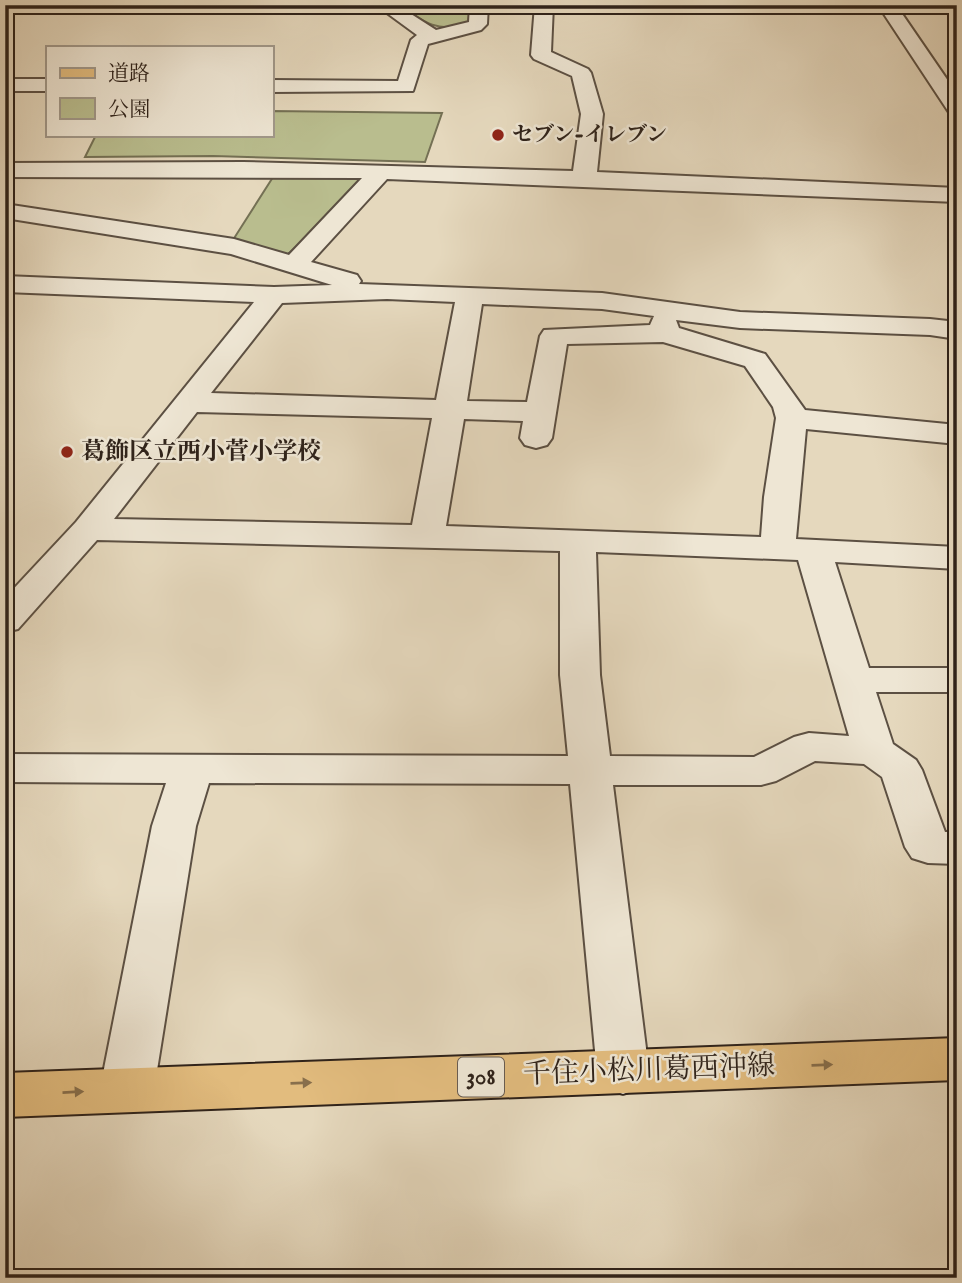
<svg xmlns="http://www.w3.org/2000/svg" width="962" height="1283" viewBox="0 0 962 1283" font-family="'IM FELL English','Noto Serif JP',serif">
  <rect width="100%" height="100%" fill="#e5d8bd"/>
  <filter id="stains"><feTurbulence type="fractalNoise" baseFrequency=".00286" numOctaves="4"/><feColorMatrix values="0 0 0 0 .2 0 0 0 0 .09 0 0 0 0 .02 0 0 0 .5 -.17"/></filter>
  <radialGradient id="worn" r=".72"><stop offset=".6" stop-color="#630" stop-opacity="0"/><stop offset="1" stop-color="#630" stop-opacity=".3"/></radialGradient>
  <!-- green -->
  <path fill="#b9bd8e" stroke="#747054" stroke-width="2" d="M399,5H471L468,23C439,34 423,22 399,5Z
    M271,111L442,113L425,162L213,156L85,157L96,135H271Z
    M275,174L370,178L286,256L231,243Z"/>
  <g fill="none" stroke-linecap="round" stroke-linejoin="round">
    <defs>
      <path id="minor" d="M376,5H397L436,30L469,22L470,5H488L487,24L481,30L428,44L413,91L271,92V80L398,81L411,40L417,35Z
        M535,5H553L551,52L588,69L591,73L603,114L597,172L957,188V202L387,179L311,262L357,275L361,281L359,284L602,293L740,312L930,319L957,322V339L930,335L740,328L676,320L679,328L765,354L805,410L957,425V444L806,429L796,539L957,547V569L835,562L869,668H957V692H876L893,744L916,760L922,770L945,832H957V864L928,863L912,858L905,847L882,777L864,764L815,761L776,781L761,785H613L649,1072L642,1087L623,1094L604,1087L597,1072L570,784L209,783L196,826L154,1089L146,1105L127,1111L108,1105L100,1089L152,826L166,783L5,782V754L568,756L560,675V551L97,540L18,629L5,632V598L76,522L254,302L5,292V276L274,287L332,285L231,254L5,218V204L234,239L289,255L362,178L5,177V163L243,162L573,171L581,114L572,76L534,59L531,55ZM387,299L455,302L436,400L211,393L282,303ZM482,304L602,309L654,316L650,325L544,330L540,336L527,402L467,401ZM663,342L745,366L773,407L776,418L764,497L761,537L446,526L464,419L523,421L520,438L525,445L536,448L547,445L552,438L567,344ZM197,412L432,418L412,525L114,519ZM596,552L798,560L849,736L809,733L794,737L754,757L610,756L600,675Z
        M878,5H896L957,94V116L950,114Z
        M5,79H47V91H5Z"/>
      <path id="major" d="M957,1038V1080L5,1117V1073Z"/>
    </defs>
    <!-- minor casing -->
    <use href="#minor" stroke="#5c5043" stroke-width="4"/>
    <!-- major casing -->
    <use href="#major" stroke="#2e221a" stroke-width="4"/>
    <!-- minor -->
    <use href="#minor" fill="#eee6d4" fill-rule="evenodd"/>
    <!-- major -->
    <use href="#major" fill="#e2bc7e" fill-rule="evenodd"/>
  </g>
  <!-- one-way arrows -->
  <defs><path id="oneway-solid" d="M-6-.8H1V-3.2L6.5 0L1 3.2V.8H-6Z" transform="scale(1.75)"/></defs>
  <g fill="#886f4c">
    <use href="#oneway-solid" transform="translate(822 1065) rotate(-2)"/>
    <use href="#oneway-solid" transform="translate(301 1083) rotate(-2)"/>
    <use href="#oneway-solid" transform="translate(73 1092) rotate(-3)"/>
  </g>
  <!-- markers -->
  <g fill="#8f2418" stroke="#eee6d4" stroke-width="2.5">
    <circle cx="498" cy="135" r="7"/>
    <circle cx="67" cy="452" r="7"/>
  </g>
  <g text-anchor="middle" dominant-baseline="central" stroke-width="5" stroke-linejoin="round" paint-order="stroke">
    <!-- far-poi labels -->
    <g font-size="21" font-weight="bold" fill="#2e221a" stroke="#eee6d4" text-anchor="start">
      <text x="512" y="135">セブン-イレブン</text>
    </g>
    <!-- shield labels -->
    <rect fill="#eee6d4" stroke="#685d52" stroke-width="2" x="458" y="1057.5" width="46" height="39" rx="5"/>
    <g font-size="23" font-weight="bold" fill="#2e221a">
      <text x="481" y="1077">308</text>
    </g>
    <!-- poi labels -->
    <g font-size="24" font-weight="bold" fill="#2e221a" stroke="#eee6d4" text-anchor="start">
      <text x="81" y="452">葛飾区立西小菅小学校</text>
    </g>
    <!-- near-street labels -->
    <g font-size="28" fill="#2e221a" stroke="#eee6d4">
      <text transform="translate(649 1071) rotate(-2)">千住小松川葛西沖線</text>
    </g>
  </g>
  <!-- margin -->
  <rect width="962" height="1283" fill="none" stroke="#e5d8bd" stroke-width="28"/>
  <rect x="7" y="7" width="948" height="1269" fill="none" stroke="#2e221a" stroke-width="3.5"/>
  <rect x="14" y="14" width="934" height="1255" fill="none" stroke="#2e221a" stroke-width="2"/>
  <!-- legend -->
  <rect x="46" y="46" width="228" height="91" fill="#eee6d4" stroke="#a1988a" stroke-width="2"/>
  <rect x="60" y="68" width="35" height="10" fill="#e2bc7e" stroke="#a1988a" stroke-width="2"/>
  <text x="108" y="80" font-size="21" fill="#2e221a">道路</text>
  <rect x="60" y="98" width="35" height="21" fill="#b9bd8e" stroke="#a1988a" stroke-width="2"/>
  <text x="108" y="116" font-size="21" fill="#2e221a">公園</text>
  <rect width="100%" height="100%" filter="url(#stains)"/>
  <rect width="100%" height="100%" fill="url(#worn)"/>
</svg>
